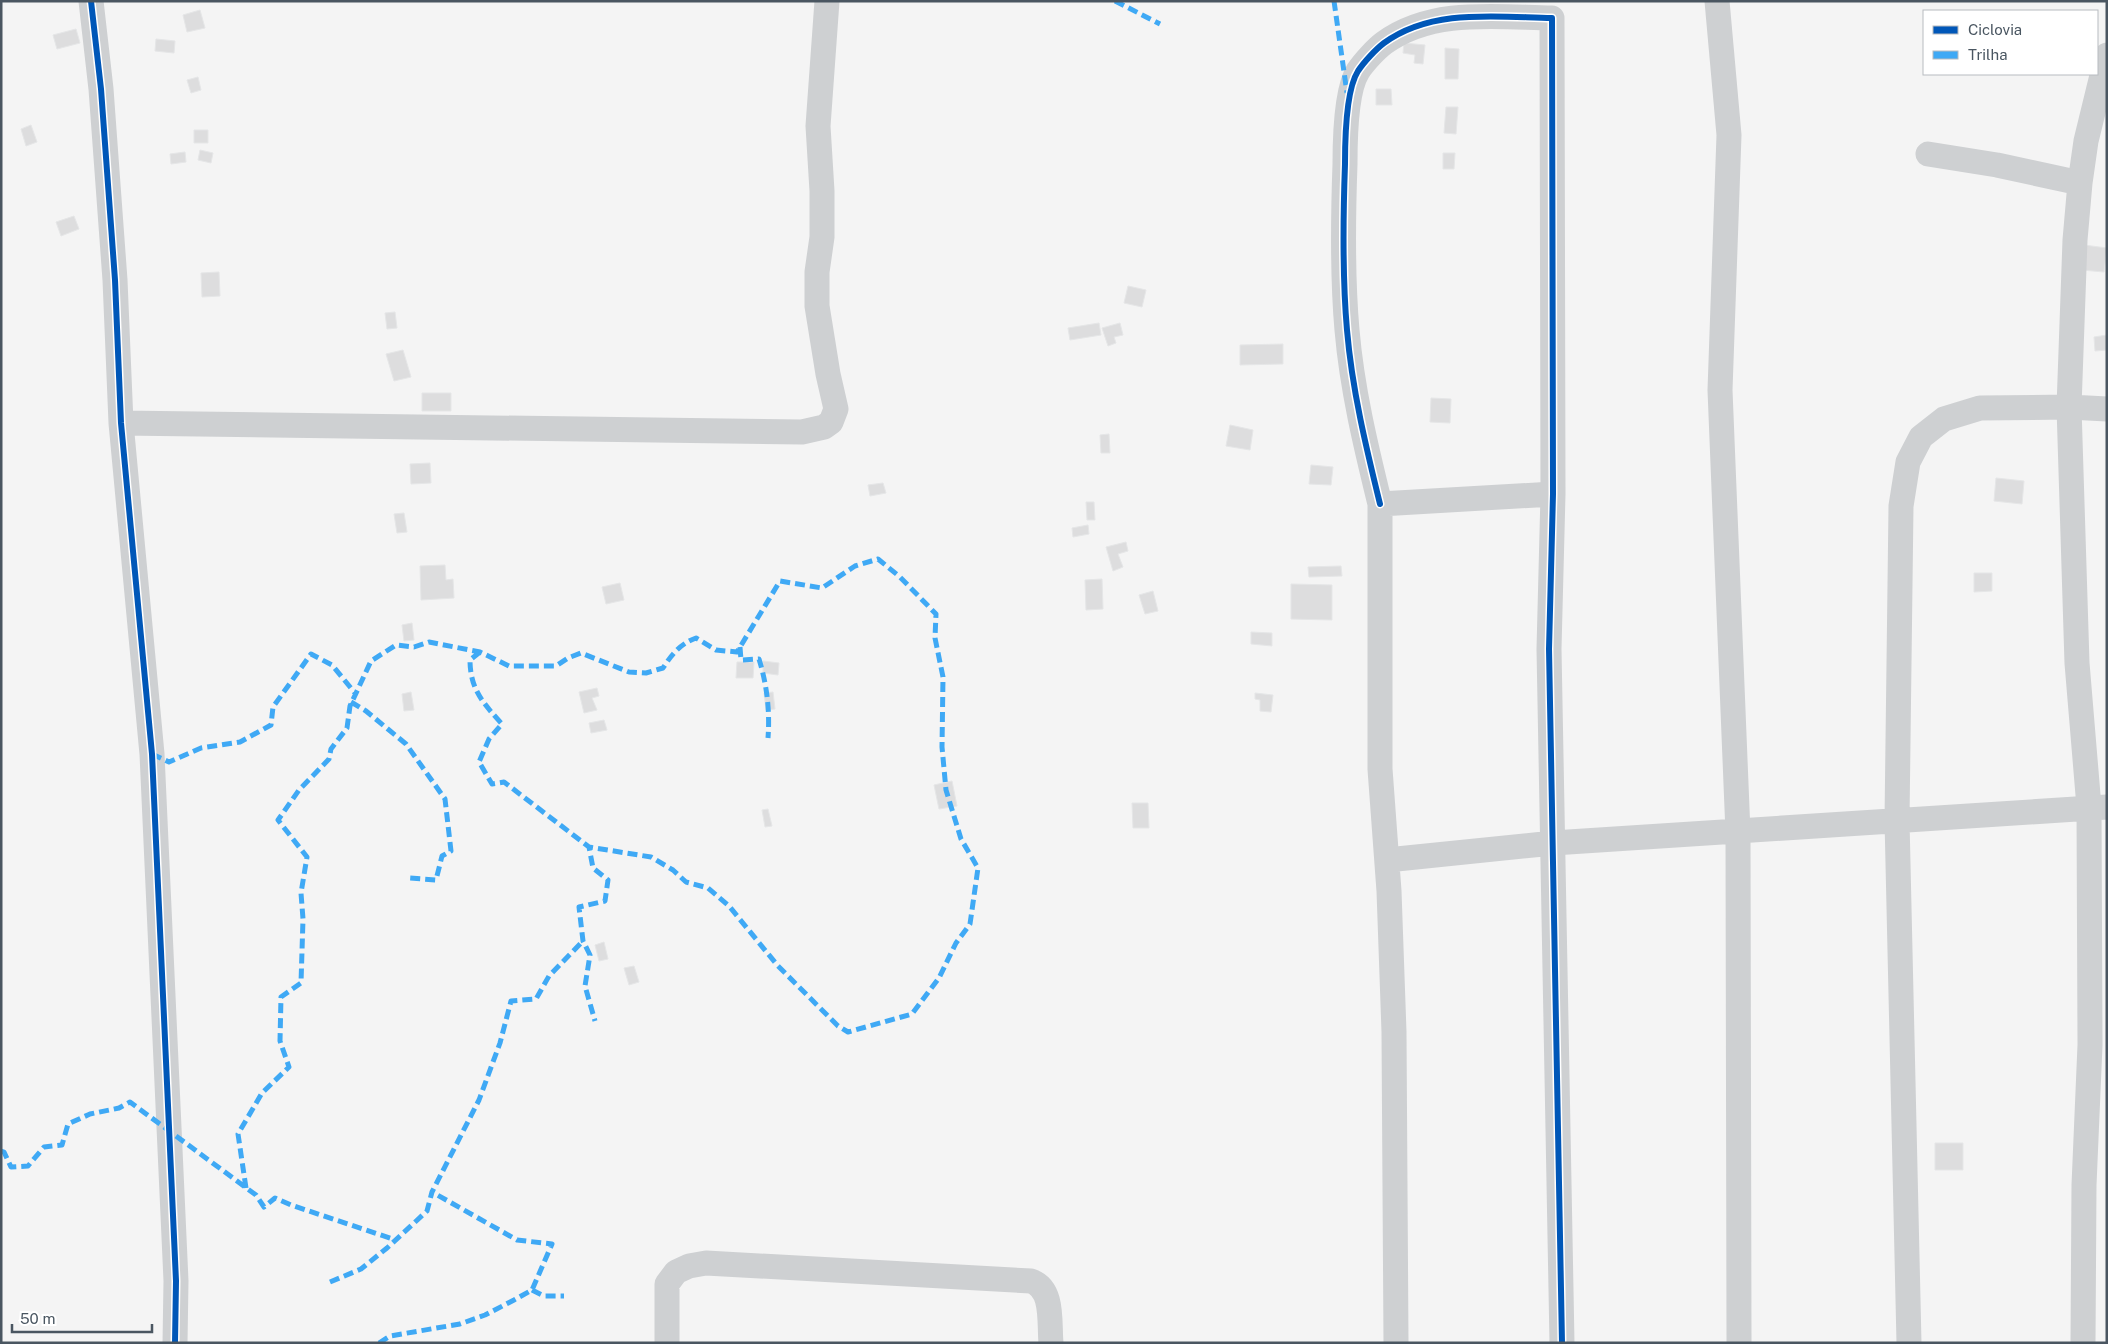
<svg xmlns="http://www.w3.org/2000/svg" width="2108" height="1344" viewBox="0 0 2108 1344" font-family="'Public Sans',sans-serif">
  <rect width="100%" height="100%" fill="#f4f4f4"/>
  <!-- building -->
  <path fill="#ddddde" stroke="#e5e6e7" d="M200,10L205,28L187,32L183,15Z
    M76,29L80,43L57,49L53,35Z
    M156,39L175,41L174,53L155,51Z
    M1404,43L1425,45L1423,64L1414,63L1415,55L1403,53Z
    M1445,48L1459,49L1458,79H1445Z
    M198,77L201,90L191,93L187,80Z
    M1376,89H1391L1392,105H1376Z
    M1446,107H1458L1456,134L1444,133Z
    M31,125L37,142L26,146L21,129Z
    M194,130H208V143H194Z
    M200,150L213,153L211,163L198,160Z
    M185,152L186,162L171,164L170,154Z
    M1443,153H1455L1454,169H1443Z
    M74,216L79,229L61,236L56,222Z
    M2084,245L2107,248L2104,272L2082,270Z
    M219,272L220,296L202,297L201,273Z
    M1128,286L1146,290L1142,307L1124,303Z
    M395,312L397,328L387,329L385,313Z
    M1099,323L1101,335L1070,340L1068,328Z
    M1120,323L1123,335L1114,337L1116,343L1108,346L1102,328Z
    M2107,335V350L2095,351L2094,337Z
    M1283,344V364L1240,365V345Z
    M403,350L411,377L394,381L386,354Z
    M422,393H451V411H422Z
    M1431,398L1451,399L1450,423L1430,422Z
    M1230,425L1253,430L1250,450L1226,446Z
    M1109,434L1110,453H1101L1100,435Z
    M430,463L431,483L411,484L410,464Z
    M1311,465L1333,467L1331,485L1309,484Z
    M1996,478L2024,481L2022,504L1994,501Z
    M883,483L886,493L870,496L868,485Z
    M1086,502H1094L1095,520H1087Z
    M404,513L407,532L397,533L394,514Z
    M1088,525L1089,534L1073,537L1072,528Z
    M1126,542L1128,551L1118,554L1123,567L1113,571L1106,547Z
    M445,565L446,580L453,579L454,598L421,600L420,566Z
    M1341,566L1342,576L1309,577L1308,567Z
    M1974,573H1992V591L1974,592Z
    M1102,579L1103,609L1086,610L1085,580Z
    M620,583L624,600L606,604L602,587Z
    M1291,584L1332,585V620L1291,619Z
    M1153,591L1158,611L1145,614L1139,595Z
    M412,623L414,640L404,641L402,625Z
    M1251,632L1272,633V646L1251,644Z
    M763,661L779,663L778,675L763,673Z
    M737,662H754L753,678H736Z
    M597,688L599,696L592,698L597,710L584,713L579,692Z
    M411,692L414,710L404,711L402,694Z
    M773,692L775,709L766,710L764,693Z
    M1255,693L1273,695L1271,712L1260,711V700L1255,699Z
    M604,720L607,730L591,733L589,723Z
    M952,781L957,806L939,809L934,785Z
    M1132,803H1148L1149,828H1133Z
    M768,809L772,826L765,827L762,810Z
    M604,942L608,959L599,961L595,945Z
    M634,966L639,982L629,985L624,968Z
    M1935,1143H1963V1170H1935Z"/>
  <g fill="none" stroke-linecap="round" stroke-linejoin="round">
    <!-- minor -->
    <path stroke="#ced0d2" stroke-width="25" d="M91,1L101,89L115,280L121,423L152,754L176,1281L175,1343
      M1717,1L1729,135L1720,390L1738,833L1739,1343
      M1928,154L1997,165L2080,183
      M121,423L802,432L824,427L831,422L836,409L828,374L817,306V272L822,237V191L818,126L827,1
      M1380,504C1366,447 1352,389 1347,330C1342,274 1343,219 1345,164C1345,141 1346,90 1358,71C1364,62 1376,49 1384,43C1432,8 1496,17 1552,18L1553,494L1549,649L1562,1343
      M1387,860L1553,843L2107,807
      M667,1343V1284L676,1272L689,1266L706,1263L1031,1281C1054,1289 1049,1322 1051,1343
      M1396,1343L1394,1032L1389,891L1380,769V504L1553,494
      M1909,1343L1897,820L1901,506L1908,462L1921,437L1944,419L1980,408L2069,407L2107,409
      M2083,1343L2084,1185L2090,1045L2089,807L2077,663L2069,407L2075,240L2080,183L2086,141L2107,55"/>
    <!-- quiet -->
    <path stroke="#3fa9f5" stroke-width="5" stroke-dasharray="10 5" stroke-linecap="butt" d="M1115,1L1160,24
      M1334,1L1347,93
      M740,647L741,660L759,659C767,685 770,711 768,738
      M480,652L470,660C470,689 483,703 502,724L489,739L479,762L492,784L504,782L589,847L593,868L608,880L605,901L579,907L583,941L590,955L585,986L595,1021
      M351,702L366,711L406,744L445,799L451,851L442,856L436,880L409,878
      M152,754L169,762L201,748L240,742L271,725L273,707L311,654L332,665L355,693
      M1,1151L4,1152L11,1167L28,1166L44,1147L62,1145L68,1124L90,1114L119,1108L130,1102L256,1195L264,1207L275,1198L291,1205L396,1240
      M246,1188L238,1134L262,1093L289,1067L280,1041L281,997L301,983L303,919L301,893L307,857L278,820L299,790L329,759L331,749L347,728L350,706L371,661L396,645L414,647L429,642L480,652L509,666H556L568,658L581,653L629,672L646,673L663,668C672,654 680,644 696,638L716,650L737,652L780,581L822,588L855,566L878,559L900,577L936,614L935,638L943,677L942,747L946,790L961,839L978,868L970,924L956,943L939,978L912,1014L848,1032L838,1026L778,966L729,906L708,888L686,882L673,870L651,857L589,847
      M330,1282L361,1269L387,1248L427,1211L432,1192L479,1100L500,1043L511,1001L536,999L549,976L583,941
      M532,1290L544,1296H564
      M379,1343L390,1336L460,1324L485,1315L514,1300L532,1290L552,1244L517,1240L432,1192"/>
    <defs>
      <path id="cycleway" d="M91,1L101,89L115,280L121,423L152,754L176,1281L175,1343
        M1380,504C1366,447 1352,389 1347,330C1342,274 1343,219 1345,164C1345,141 1346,90 1358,71C1364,62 1376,49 1384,43C1432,8 1496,17 1552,18L1553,494L1549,649L1562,1343"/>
    </defs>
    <!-- cycleway casing -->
    <use href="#cycleway" stroke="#fff" stroke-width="9"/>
    <!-- cycleway -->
    <use href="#cycleway" stroke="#0057b8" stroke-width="6"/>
  </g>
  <!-- border -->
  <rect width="2108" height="1344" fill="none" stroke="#4a5661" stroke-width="5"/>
  <!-- legend -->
  <rect x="1923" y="10" width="175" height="65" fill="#ffffff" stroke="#b7bbc0"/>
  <rect x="1933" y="26" width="25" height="8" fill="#0057b8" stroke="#b7bbc0"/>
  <text x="1968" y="35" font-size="15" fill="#4a5661">Ciclovia</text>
  <rect x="1933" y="51" width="25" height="8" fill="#3fa9f5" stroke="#b7bbc0"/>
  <text x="1968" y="60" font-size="15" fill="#4a5661">Trilha</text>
  <!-- scale -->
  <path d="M12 1324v8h140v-8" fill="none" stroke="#4a5661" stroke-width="2.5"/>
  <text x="20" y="1324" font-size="15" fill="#4a5661" stroke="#ffffff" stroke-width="4" paint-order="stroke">50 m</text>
</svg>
